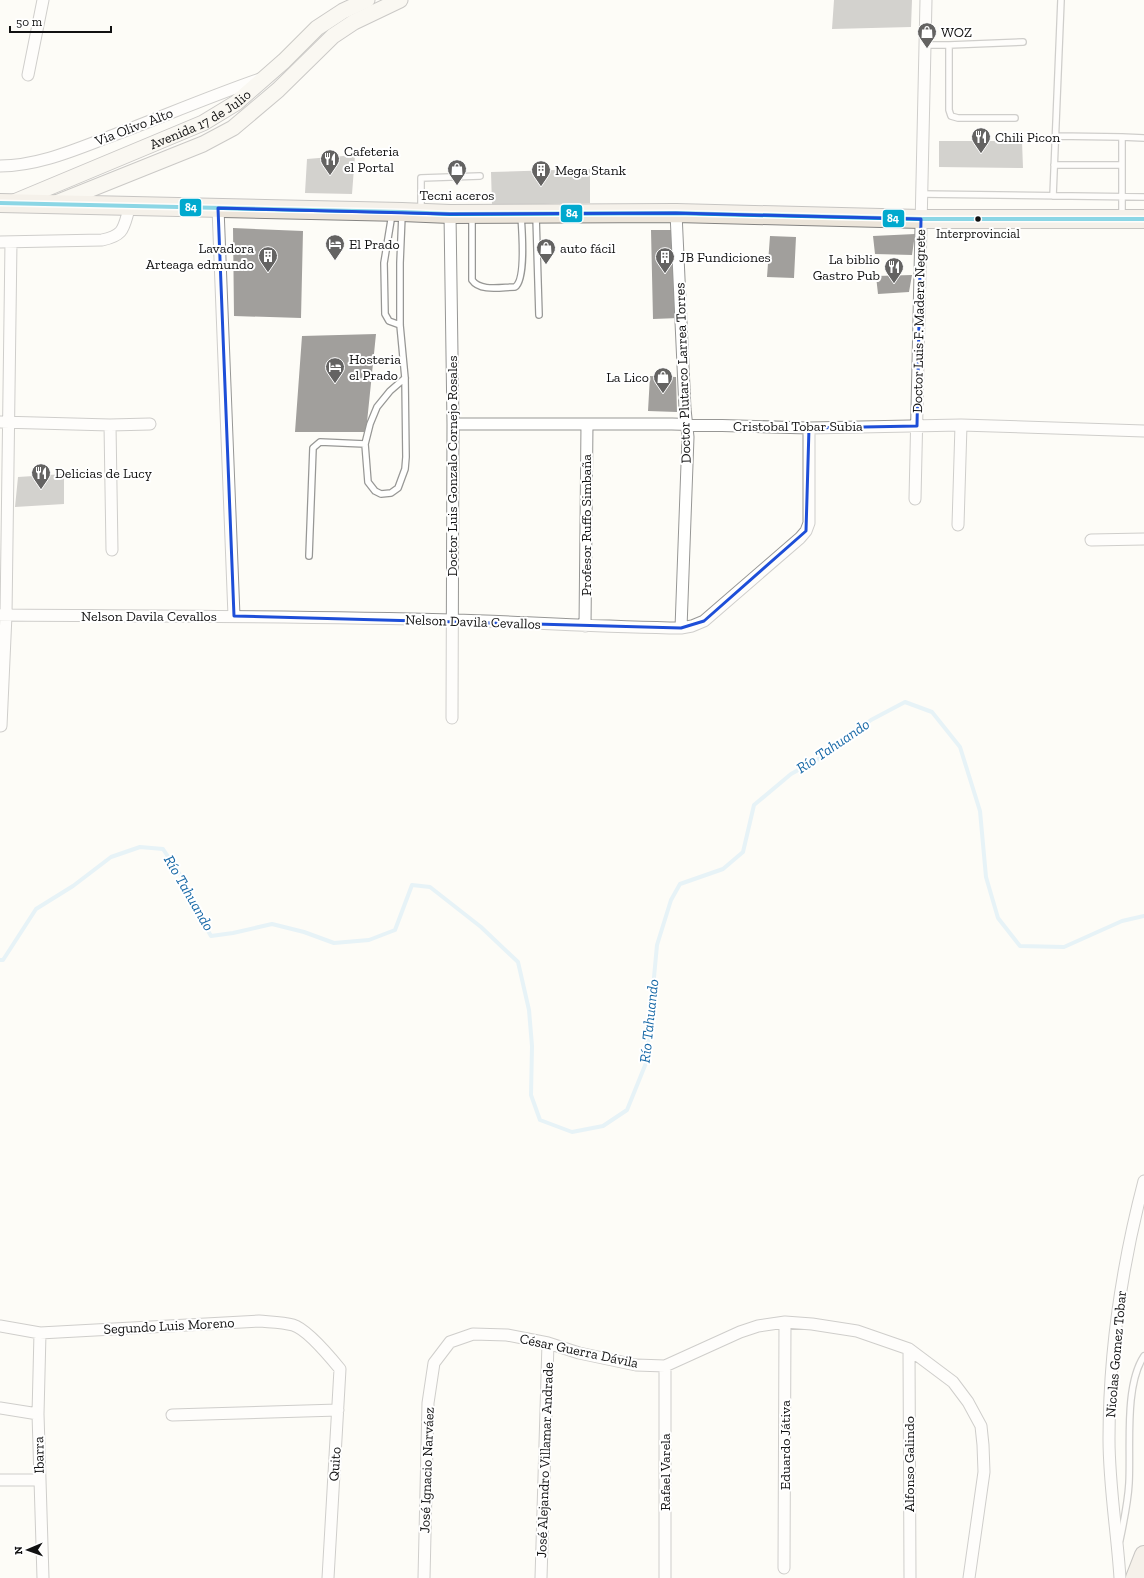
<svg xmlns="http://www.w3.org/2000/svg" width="1144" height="1578" viewBox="0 0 1144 1578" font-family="'Zilla Slab',serif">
  <rect width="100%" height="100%" fill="#fdfcf7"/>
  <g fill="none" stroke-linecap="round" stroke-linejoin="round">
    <!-- stream -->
    <path stroke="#cde8f7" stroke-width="4" d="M0,960H3L36,909L73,886L111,857L140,847L163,849L185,882L197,912L211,936L233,933L272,924L304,932L334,943L369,940L395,930L412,885L430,887L481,927L518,962L529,1010L532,1046L531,1095L540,1120L572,1132L603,1126L627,1110L646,1063L657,945L671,900L680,884L723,869L743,852L754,805L791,774L826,755L871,720L905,702L932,712L960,747L980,811L986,877L998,918L1020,946L1064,947L1122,921L1144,916"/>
  </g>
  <!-- building -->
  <path fill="#a19f9c" d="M834,0H912L911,27L832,29Z
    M939,141H1022L1023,168L939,167Z
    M355,155L352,194L305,193L307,159Z
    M590,169V203L492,205L491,172Z
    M233,228L303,231L301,318L234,316Z
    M651,230H677L679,318L653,319Z
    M915,234L912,255L875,254L873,236Z
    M770,236L796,237L794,278L767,277Z
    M912,275L909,292L878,294L876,276Z
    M376,334L366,432H295L302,336Z
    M650,376L676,377L677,412L648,411Z
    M64,474V504L15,507L18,477Z"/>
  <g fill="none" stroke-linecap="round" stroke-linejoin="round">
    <defs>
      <path id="service" d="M925,45H949
        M1015,118H958L951,116L949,110V45L1023,42
        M1055,136L1122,137
        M1054,165H1122
        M921,194L1144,197
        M1053,196L1061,0
        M421,210V178L480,176
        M392,214L384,263L385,314L389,321L400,325
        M402,215L400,263V325L405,378L406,457L405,469L398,488L391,493L381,494L375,491L368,482L365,444L370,424L377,407L390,391L405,378
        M472,216V280C480,292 502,287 515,287C526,280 522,230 521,216
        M536,216L539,315
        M1122,216V137L1144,138
        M309,556L313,448L320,442L365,444
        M1120,1540C1124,1521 1128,1502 1129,1483C1131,1447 1124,1386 1144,1356"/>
      <path id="minor" d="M28,75L43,0
        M0,166C37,166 72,151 106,138C157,119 208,97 260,79
        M218,208L234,616
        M676,213L685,409L688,437L681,628
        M450,214L453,424L452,718
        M0,242L102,240C126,235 123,227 130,206
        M0,422L110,425
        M453,424H672L809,428L961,425L1144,431
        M915,499L926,0
        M958,525L961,425
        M1091,540L1144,539
        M112,550L110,425L150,424
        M0,615C151,616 301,616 452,620C528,622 605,627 681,628L692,626L704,621L800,538L806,531L809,523V428
        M585,626L587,424
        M1,726L6,615L11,242
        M0,1326L40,1333L259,1321C270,1322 283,1322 293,1325C307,1329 331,1358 340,1369L328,1578
        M40,1333L38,1414L43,1578
        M909,1349L910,1578
        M0,1408L38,1414
        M172,1415L338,1410
        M0,1480H39
        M784,1568L785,1322
        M424,1578L428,1403L434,1363L450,1342L473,1334L507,1335L548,1343L579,1353L636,1365L665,1366L740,1332L758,1326L785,1322L812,1324L857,1331L909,1349L953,1382L968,1402L981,1426L983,1445L984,1472L969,1578
        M541,1578L548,1343
        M665,1578V1366
        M1120,1578C1117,1531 1109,1486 1109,1439C1109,1352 1122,1265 1144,1181"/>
      <g id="secondary">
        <path id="s1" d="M14,202L203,123L236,103L284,61L317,28L343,11L367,0"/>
        <path d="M56,203L203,144L233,128L278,90L333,36L354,22L400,0"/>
      </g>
      <path id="trunk" d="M0,203L402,212L450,214L676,213L921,219H1144
        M1135,1578L1144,1555"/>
    </defs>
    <!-- service casing -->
    <use href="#service" stroke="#979795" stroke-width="8"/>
    <!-- minor casing -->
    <use href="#minor" stroke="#979795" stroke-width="13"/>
    <!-- secondary casing -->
    <use href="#secondary" stroke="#8e8d8b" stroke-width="17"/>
    <!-- trunk casing -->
    <use href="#trunk" stroke="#858482" stroke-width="20"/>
    <!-- service -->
    <use href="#service" stroke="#fffffe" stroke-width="5.5"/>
    <!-- minor -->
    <use href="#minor" stroke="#fffffe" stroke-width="11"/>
    <!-- secondary -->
    <use href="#secondary" stroke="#f6f4eb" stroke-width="15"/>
    <!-- trunk -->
    <use href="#trunk" stroke="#ece5da" stroke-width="18"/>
    <defs>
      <path id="bus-1" d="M0,203L402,212L450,214L676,213L921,219H1144"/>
    </defs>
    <!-- bus-1 casing -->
    <use href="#bus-1" stroke="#fff" stroke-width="7"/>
    <!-- bus-1 -->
    <use href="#bus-1" stroke="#00a9ce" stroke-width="4"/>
  </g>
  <!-- marked area -->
  <path d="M0 0H1144V1578H0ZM218,208L450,214L676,213L921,219L917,426L809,428L806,531L704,621L681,628L234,616Z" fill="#fdfcf7" fill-opacity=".55" fill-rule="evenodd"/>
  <path fill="none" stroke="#1d4ed8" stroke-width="3" stroke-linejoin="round" d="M218,208L450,214L676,213L921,219L917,426L809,428L806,531L704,621L681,628L234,616Z"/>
  <!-- icons -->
  <defs>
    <symbol id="shop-pin" viewBox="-11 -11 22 30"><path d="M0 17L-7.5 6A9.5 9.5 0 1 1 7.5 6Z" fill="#646362" stroke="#fff"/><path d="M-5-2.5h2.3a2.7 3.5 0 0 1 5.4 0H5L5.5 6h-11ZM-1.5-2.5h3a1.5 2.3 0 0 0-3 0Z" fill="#fff"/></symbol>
    <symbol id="restaurant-pin" viewBox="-11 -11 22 30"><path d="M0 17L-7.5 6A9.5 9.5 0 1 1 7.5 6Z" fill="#646362" stroke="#fff"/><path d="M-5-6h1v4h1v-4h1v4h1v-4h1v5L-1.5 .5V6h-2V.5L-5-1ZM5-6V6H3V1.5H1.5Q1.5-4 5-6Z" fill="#fff"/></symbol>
    <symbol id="building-pin" viewBox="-11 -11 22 30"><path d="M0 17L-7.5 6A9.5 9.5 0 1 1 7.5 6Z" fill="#646362" stroke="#fff"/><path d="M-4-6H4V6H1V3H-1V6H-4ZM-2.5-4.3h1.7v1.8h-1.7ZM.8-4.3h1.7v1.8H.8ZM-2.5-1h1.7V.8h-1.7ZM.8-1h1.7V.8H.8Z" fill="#fff"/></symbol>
    <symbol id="hotel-pin" viewBox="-11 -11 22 30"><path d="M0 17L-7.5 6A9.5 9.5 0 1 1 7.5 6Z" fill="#646362" stroke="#fff"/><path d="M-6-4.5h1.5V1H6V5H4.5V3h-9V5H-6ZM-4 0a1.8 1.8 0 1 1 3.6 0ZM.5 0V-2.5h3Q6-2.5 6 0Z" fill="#fff"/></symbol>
  </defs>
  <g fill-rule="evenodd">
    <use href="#shop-pin" x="916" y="21" width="22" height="30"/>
    <use href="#restaurant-pin" x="970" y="126" width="22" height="30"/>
    <use href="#restaurant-pin" x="319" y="148" width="22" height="30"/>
    <use href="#shop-pin" x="446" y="158" width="22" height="30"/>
    <use href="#building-pin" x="530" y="159" width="22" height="30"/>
    <use href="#hotel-pin" x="324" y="233" width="22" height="30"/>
    <use href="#shop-pin" x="535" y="237" width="22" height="30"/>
    <use href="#building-pin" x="257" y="245" width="22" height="30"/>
    <use href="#building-pin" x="654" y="246" width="22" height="30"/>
    <use href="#restaurant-pin" x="883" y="256" width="22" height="30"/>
    <use href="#hotel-pin" x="324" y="356" width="22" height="30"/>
    <use href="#shop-pin" x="652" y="366" width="22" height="30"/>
    <use href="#restaurant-pin" x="30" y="462" width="22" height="30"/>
  </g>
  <!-- markers -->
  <circle fill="#111" stroke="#fff" stroke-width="1.5" cx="978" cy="219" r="3.5"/>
  <g text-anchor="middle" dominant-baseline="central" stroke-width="4" stroke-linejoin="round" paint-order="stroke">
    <!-- bus labels -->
    <g font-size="13" fill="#111" stroke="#fff">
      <text x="978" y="233">Interprovincial</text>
    </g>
    <!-- poi labels -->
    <g font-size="14" fill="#111" stroke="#fff" text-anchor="start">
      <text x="941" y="32">WOZ</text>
      <text x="995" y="137">Chili Picon</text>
      <text x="344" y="151">Cafeteria<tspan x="344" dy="16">el Portal</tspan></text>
      <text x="555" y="170">Mega Stank</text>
      <text x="457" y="195" text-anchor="middle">Tecni aceros</text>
      <text x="349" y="244">El Prado</text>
      <text x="254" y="248" text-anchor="end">Lavadora<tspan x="254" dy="16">Arteaga edmundo</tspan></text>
      <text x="560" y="248">auto fácil</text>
      <text x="679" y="257">JB Fundiciones</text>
      <text x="880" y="259" text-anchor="end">La biblio<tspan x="880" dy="16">Gastro Pub</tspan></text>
      <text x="349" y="359">Hosteria<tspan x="349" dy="16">el Prado</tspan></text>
      <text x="649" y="377" text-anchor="end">La Lico</text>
      <text x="55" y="473">Delicias de Lucy</text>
    </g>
    <!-- street labels -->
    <g font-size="14" fill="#111" stroke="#fff">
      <text stroke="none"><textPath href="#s1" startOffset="204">Avenida 17 de Julio</textPath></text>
      <text transform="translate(134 127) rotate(-21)">Via Olivo Alto</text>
      <text transform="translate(919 321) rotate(-89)">Doctor Luis F. Madera Negrete</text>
      <text transform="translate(683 373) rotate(-92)">Doctor Plutarco Larrea Torres</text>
      <text x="798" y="426">Cristobal Tobar Subia</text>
      <text transform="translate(452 466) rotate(-90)">Doctor Luis Gonzalo Cornejo Rosales</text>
      <text transform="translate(586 525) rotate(-90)">Profesor Ruffo Simbaña</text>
      <text x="149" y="616">Nelson Davila Cevallos</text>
      <text transform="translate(473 622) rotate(2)">Nelson Davila Cevallos</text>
      <text transform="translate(169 1326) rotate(-3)">Segundo Luis Moreno</text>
      <text transform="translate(579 1351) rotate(12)">César Guerra Dávila</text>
      <text transform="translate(1116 1354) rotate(-85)">Nicolas Gomez Tobar</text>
      <text transform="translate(785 1445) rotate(-90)">Eduardo Játiva</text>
      <text transform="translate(39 1455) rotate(-91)">Ibarra</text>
      <text transform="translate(545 1460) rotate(-88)">José Alejandro Villamar Andrade</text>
      <text transform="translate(335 1464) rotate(-86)">Quito</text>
      <text transform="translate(909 1464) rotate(-90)">Alfonso Galindo</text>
      <text transform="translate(427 1470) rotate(-88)">José Ignacio Narváez</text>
      <text transform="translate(665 1472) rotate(-90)">Rafael Varela</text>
    </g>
    <!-- water labels -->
    <g font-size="15" font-style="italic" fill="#1768a6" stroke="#fff">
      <text transform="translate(833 746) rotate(-34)">Río Tahuando</text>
      <text transform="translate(189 893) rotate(60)">Río Tahuando</text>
      <text transform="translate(649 1021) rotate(-84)">Río Tahuando</text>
    </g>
  </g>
  <g stroke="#fff" stroke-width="1.5">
    <rect x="179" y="198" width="23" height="19" rx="4" fill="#00a9ce"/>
    <rect x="560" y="204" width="23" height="19" rx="4" fill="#00a9ce"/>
    <rect x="882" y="209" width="23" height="19" rx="4" fill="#00a9ce"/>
  </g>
  <g font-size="11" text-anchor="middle" font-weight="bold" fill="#fff">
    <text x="191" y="211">84</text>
    <text x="572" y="217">84</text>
    <text x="893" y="222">84</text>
  </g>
  <!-- north arrow -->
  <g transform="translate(28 1550) rotate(268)" stroke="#ffffff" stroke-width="3" paint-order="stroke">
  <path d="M0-3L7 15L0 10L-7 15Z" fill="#111111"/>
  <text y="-6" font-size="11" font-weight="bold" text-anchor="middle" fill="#111111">N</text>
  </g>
  <!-- scale -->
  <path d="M10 26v6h101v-6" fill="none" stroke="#111111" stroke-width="2"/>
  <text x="16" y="26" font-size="12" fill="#111111" stroke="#ffffff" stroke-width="3" paint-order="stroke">50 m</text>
</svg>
